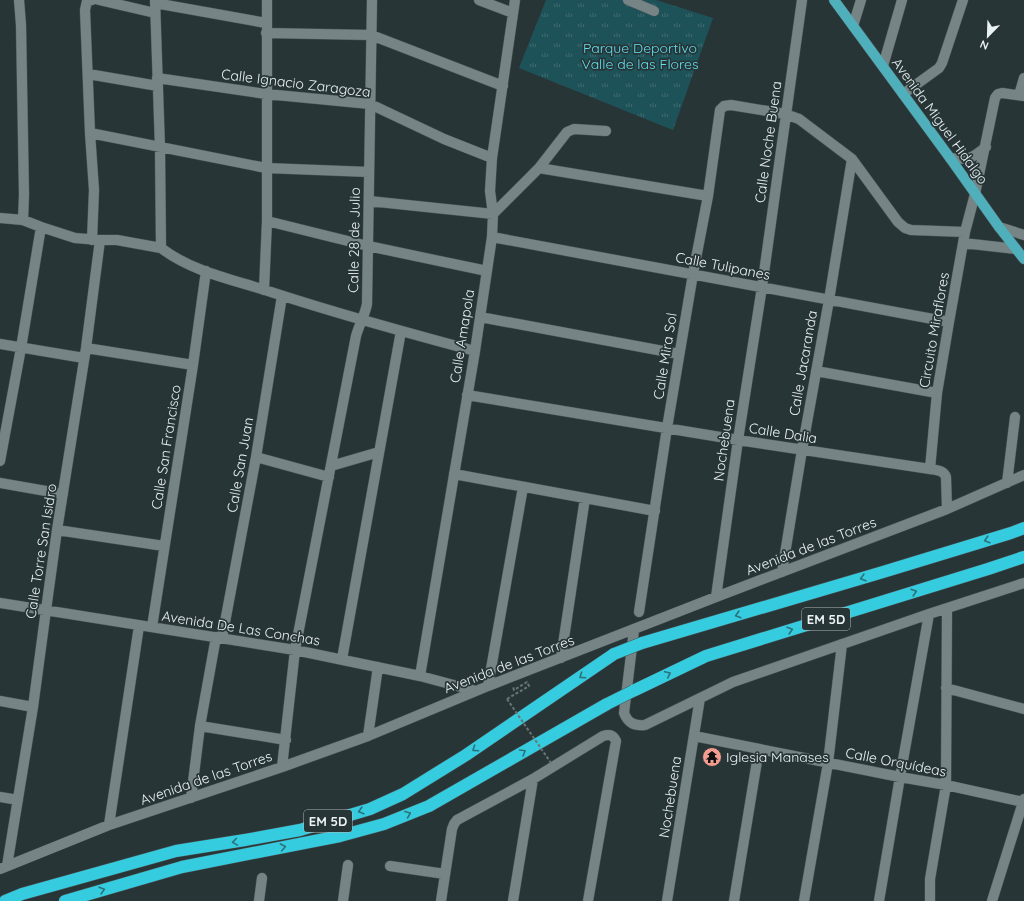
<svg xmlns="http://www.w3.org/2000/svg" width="1024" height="901" viewBox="0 0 1024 901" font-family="Quicksand,sans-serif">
  <defs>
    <pattern id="grass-tufts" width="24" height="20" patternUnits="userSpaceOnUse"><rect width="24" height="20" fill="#1e5259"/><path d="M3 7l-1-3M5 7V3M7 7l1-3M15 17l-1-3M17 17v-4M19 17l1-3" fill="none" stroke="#3f6b71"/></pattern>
  </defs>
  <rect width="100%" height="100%" fill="#283537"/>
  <!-- grass -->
  <path fill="url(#grass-tufts)" d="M546,0H656L713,18L673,130L519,68Z"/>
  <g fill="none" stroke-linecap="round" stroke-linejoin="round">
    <defs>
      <path id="minor" d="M19,0L21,25L24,195L23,220
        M92,0L87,1L85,10L90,133L94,190L92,240
        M99,0L155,13
        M155,0L160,148L161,248C191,271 230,279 265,290C334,313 404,332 475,351
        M479,0L513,13
        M628,0L654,11
        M155,3L266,23
        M853,26L861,0
        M266,33L371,35L503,86
        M883,66L902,0
        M88,74L158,86
        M157,78L266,94L370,104L444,139L492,158
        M903,94L939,68L942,63L963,0
        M1019,95L1024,78
        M90,133L266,168L369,172
        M950,158C970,160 971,159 986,147
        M539,168L708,196
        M369,201L493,214L539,168L567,132L574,129L606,131
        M0,218L23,220L41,227L75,238L100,240H117L161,248
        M267,221L368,246L487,271
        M999,227L1024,235
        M492,237L949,322
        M963,243L1016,249
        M264,290L267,221V0
        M480,317L679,354
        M0,344L84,358
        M86,348L193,365
        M816,371L937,393
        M467,395L738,440L930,469
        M256,457L329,477
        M0,461L21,348L41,227
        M331,466L379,452
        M454,474L655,511
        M0,483L63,494
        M1007,483L1015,417
        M947,509L946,477C944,470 936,470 930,469L937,393L949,322L965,232L975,194L995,98L998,94L1002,93L1024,96
        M57,530L164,546
        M782,572L802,450L829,300L852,159
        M716,597L738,440L762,287L802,0
        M0,603L295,650L420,676L476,691
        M639,612L667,428L693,274L708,196L720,110L724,106L731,105L785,114L799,119L852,159L898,222L905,228L911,230L965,232
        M152,627L193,365L206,271
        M634,630L624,713C628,723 634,726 645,725L733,682L929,614L1024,583
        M222,638L256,457L282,296
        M561,658L585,498
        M342,659L401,331
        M420,676L475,351L492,237L493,214L490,191L492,158L515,0
        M488,686L523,487
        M946,688L1024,709
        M0,701L33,707
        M200,726L286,740
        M368,736L378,667
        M694,736L900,777L946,785L1023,802
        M282,767L295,650L356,336C359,325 365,315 367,304L372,0
        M0,797L18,800
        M191,798L200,726L216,637
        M109,825L139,626
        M7,866L33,707L46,610L57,530L86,348L100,240
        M390,866L445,874
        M0,869L109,825L282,767L368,736L488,686L716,597L947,509L1024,475
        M259,901L262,878
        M343,901L348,865
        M441,901L452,829L454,824L457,820L533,779L603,736C610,734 613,735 616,741L588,901
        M513,901L533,779
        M667,901L700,698
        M734,901L759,749
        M804,901L828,763L842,644
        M879,901L900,777L929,614
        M930,901V879L946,785L947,609
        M992,901L1024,799"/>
      <path id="major" d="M834,0L950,158L999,227L1024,259"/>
      <path id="highway" d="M642,643L883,572L1011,533L1024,528
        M633,691L706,656L988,569L1024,557
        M5,901L22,894L176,851L245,840L300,830L370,809L403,794L466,755L614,654
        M65,901L182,867L340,836L384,824L429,806L607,704"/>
    </defs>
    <!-- minor casing -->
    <use href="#minor" stroke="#495456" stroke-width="11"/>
    <!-- major casing -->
    <use href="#major" stroke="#495456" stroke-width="11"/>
    <!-- highway casing -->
    <use href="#highway" stroke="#495456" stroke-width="13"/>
    <!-- path -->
    <path stroke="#697476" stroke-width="2" stroke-dasharray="3 2" stroke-linecap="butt" d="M507,699L529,686L527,682L514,690L513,687"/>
    <!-- minor -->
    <use href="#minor" stroke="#768486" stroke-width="10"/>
    <!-- major -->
    <use href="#major" stroke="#4fafbb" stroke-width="10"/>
    <!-- highway -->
    <use href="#highway" stroke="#35ccdf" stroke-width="12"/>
    <defs>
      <path id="highway-bridge" d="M614,654L642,643
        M607,704L633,691"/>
    </defs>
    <!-- highway-bridge casing -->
    <use href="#highway-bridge" stroke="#495456" stroke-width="13" stroke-linecap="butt"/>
    <!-- path-bridge -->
    <path stroke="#697476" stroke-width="2" stroke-dasharray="3 2" stroke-linecap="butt" d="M507,699L551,763"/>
    <!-- highway-bridge -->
    <use href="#highway-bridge" stroke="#35ccdf" stroke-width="12"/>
  </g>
  <!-- one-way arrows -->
  <defs><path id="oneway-chevron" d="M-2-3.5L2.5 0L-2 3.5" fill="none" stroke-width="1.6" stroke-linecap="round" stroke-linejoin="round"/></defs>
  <g stroke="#2d717a">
    <use href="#oneway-chevron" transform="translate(987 540) rotate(163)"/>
    <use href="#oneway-chevron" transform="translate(863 578) rotate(164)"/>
    <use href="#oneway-chevron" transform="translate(914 592) rotate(-17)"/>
    <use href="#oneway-chevron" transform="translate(738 615) rotate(164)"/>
    <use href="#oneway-chevron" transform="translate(790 630) rotate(-17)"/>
    <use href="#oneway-chevron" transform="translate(668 674) rotate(-25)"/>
    <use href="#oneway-chevron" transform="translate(582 676) rotate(146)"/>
    <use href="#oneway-chevron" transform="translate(475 749) rotate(146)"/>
    <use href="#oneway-chevron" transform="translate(523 752) rotate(-30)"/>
    <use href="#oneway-chevron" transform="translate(361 811) rotate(164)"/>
    <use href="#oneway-chevron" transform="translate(408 814) rotate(-22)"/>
    <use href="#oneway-chevron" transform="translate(235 842) rotate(171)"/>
    <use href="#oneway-chevron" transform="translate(283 847) rotate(-11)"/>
    <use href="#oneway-chevron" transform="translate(102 890) rotate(-16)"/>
  </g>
  <!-- icons -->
  <defs>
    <symbol id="temple-disc" viewBox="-11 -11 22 22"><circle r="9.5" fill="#f59c91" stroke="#283537"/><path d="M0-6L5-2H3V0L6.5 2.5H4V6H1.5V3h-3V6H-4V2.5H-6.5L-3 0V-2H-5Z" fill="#111"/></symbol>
  </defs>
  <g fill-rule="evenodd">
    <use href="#temple-disc" x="701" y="746" width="22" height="22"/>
  </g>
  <g text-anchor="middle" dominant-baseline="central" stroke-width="3.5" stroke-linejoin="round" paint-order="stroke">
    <!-- shield labels -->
    <g fill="#283537" stroke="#b0b9bb" stroke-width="1">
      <rect x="802" y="608" width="48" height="22" rx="3"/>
      <rect x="304" y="810" width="48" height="22" rx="3"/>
    </g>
    <g font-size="13" font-weight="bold" fill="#eaf2f4">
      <text x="826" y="619">EM 5D</text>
      <text x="328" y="821">EM 5D</text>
    </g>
    <!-- park labels -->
    <g font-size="14" fill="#60dff0" stroke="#283537">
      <text x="640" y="48">Parque Deportivo<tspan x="640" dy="16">Valle de las Flores</tspan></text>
    </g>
    <!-- street labels -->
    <g font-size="14" fill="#eaf2f4" stroke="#283537">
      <text transform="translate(296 83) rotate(7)">Calle Ignacio Zaragoza</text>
      <text transform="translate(940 121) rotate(54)">Avenida Miguel Hidalgo</text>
      <text transform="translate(768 142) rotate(-82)">Calle Noche Buena</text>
      <text transform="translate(354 240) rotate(-89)">Calle 28 de Julio</text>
      <text transform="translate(723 266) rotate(11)">Calle Tulipanes</text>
      <text transform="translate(934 330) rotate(-80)">Circuito Miraflores</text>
      <text transform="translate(462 336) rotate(-81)">Calle Amapola</text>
      <text transform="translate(665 356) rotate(-81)">Calle Mira Sol</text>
      <text transform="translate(803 363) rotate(-80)">Calle Jacaranda</text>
      <text transform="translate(783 433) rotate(9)">Calle Dalia</text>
      <text transform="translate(724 440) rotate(-82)">Nochebuena</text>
      <text transform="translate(166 447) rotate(-81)">Calle San Francisco</text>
      <text transform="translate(240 465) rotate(-80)">Calle San Juan</text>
      <text transform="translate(811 546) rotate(-21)">Avenida de las Torres</text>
      <text transform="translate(41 551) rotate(-81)">Calle Torre San Isidro</text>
      <text transform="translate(241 628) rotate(9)">Avenida De Las Conchas</text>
      <text transform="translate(509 664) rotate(-21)">Avenida de las Torres</text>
      <text transform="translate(896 762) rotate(11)">Calle Orquídeas</text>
      <text transform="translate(206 778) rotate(-19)">Avenida de las Torres</text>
      <text transform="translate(670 797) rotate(-81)">Nochebuena</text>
    </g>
    <!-- poi labels -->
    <g font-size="14" fill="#eaf2f4" stroke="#283537" text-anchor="start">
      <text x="726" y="757">Iglesia Manases</text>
    </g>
  </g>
  <!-- north arrow -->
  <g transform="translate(988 36) rotate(203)" stroke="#283537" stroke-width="3" paint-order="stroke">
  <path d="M0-3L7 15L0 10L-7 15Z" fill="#eaf2f4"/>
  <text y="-6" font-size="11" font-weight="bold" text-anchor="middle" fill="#eaf2f4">N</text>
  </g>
</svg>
